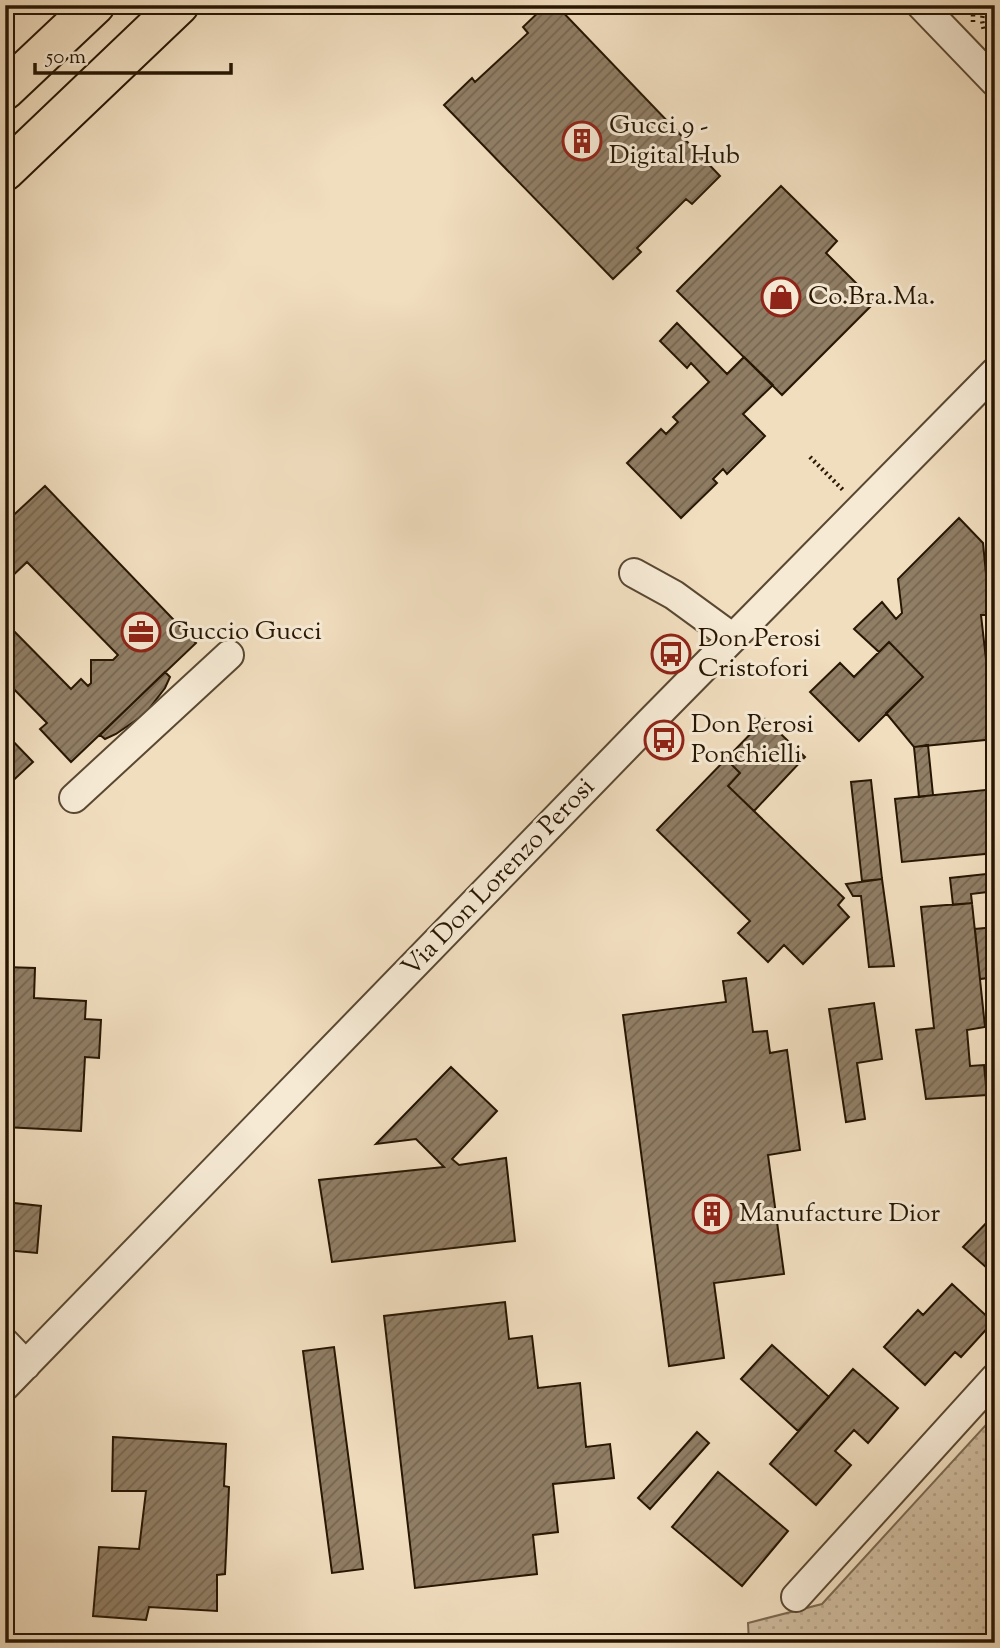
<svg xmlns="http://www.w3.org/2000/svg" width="1000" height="1648" viewBox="0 0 1000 1648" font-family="'Sorts Mill Goudy',serif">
  <defs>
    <pattern id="park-dots" width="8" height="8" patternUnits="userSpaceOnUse" patternTransform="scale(1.75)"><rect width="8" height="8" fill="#cfbc9f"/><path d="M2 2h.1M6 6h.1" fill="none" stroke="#b2a187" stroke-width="1.8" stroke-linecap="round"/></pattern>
    <pattern id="building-hatch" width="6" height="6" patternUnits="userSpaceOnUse" patternTransform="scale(1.75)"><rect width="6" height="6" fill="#907e65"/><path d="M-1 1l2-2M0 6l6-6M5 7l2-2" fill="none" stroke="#766651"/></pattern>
  </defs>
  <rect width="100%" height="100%" fill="#f1debf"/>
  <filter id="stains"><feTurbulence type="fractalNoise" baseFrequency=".00286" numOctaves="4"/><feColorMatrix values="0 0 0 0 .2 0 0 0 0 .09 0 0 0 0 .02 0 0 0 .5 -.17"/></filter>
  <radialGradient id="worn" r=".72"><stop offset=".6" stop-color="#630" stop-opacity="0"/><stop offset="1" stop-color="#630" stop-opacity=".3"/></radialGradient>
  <!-- park -->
  <path fill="url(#park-dots)" stroke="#7b6951" stroke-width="2" d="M995,1415V1643H749L748,1623L822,1604Z"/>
  <!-- building -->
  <path fill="url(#building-hatch)" stroke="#271603" stroke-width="2" d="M546,5H556L720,176L692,204L686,199L637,248L641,252L613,279L444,105L472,78L475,82L528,33L523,27Z
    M781,186L837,241L826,253L875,302L782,395L677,291Z
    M677,323L727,374L744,357L773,385L743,414L765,436L727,474L723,469L713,479L717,483L681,518L627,463L661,429L666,434L678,422L673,417L709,382L691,363L687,368L660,341Z
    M45,486L196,643L71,762L40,729L47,723L5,680V622L71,689L81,679L88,686L91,683V660H113L118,655L27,562L5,583V523Z
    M959,518L983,543L990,615H981L995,739L914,747L886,713L923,677L889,642L879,652L854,629L882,602L896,619L902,613L898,579Z
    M889,642L923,677L859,741L810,692L840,663L854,677Z
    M165,672L170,677L165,688L145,714L116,734L105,739L100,735Z
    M765,719L805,757L754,811L728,786L740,773L726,759Z
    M5,733L33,762L5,788Z
    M928,745L933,795L919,797L914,747Z
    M726,759L740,773L728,786L844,898L838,905L849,917L803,964L784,945L768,962L738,933L750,921L657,830Z
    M871,780L882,879L862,881L851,782Z
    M995,789V853L902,862L895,799Z
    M995,873V891L971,894L972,903L953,905L950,878Z
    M882,879L894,966L869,967L861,896H853L846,884Z
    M972,903L985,1027L967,1030L970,1066L984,1065L987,1095L926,1099L916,1030L934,1028L921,907Z
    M995,927V977L980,979L975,929Z
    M5,967L35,968L34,998L86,1001L85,1019L101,1020L99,1058L85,1057L81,1131L5,1127Z
    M746,978L753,1032L767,1031L770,1053L787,1050L800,1150L768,1155L784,1274L714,1283L724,1358L669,1366L623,1015L726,1002L723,981Z
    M874,1003L882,1059L857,1063L865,1119L846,1122L829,1009Z
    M451,1067L497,1111L452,1159L459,1165L506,1158L515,1241L332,1262L319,1180L444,1167L416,1139L376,1144Z
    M5,1202L41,1206L37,1253L5,1250Z
    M995,1214V1275L963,1247Z
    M952,1284L993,1322L961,1357L955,1352L925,1385L884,1347L918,1310L923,1315Z
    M505,1302L509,1339L532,1336L538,1388L580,1383L586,1447L610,1444L614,1478L553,1484L558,1532L533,1535L537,1574L415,1588L384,1316Z
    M772,1345L829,1397L798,1431L741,1379Z
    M334,1347L363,1569L332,1573L303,1351Z
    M853,1369L898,1408L868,1443L854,1430L835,1451L851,1465L816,1505L770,1464Z
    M697,1432L709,1443L650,1509L638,1498Z
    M113,1437L226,1444L224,1486L229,1487L225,1574L217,1575V1611L149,1607L146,1620L93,1616L99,1547L139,1549L146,1491H112Z
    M718,1472L788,1531L742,1586L672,1527Z"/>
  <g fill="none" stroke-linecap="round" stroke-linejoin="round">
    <defs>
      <path id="minor" d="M921,5L995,82
        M634,573L674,595L733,638
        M74,798L229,655
        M5,1343L26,1365
        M5,1386L649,723L995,372
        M796,1597L995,1378"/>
      <path id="highway" d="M5,90L95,5
        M5,171L179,5"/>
    </defs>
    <!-- minor casing -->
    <use href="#minor" stroke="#5a4832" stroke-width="32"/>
    <!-- highway casing -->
    <use href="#highway" stroke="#271603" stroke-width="42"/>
    <!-- path -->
    <path stroke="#271603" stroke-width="4.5" stroke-dasharray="2 3.5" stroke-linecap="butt" d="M984,5L982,20L984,31
      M973,22V5
      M810,457L844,491"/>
    <!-- minor -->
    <use href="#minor" stroke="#f6ead5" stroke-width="28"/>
    <!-- highway -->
    <use href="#highway" stroke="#f1debf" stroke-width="38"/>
  </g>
  <!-- icons -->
  <defs>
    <symbol id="building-ring" viewBox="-11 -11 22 22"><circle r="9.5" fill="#f6ead5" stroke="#8f2418" stroke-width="1.5"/><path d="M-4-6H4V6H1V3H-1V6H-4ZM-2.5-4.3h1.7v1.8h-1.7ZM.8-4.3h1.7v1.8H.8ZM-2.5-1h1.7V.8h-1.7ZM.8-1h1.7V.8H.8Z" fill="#8f2418"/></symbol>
    <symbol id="shop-ring" viewBox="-11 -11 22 22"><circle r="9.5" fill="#f6ead5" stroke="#8f2418" stroke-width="1.5"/><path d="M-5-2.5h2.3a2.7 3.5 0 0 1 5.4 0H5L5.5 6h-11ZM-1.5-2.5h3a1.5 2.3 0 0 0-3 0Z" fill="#8f2418"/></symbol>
    <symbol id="office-ring" viewBox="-11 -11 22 22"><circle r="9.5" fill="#f6ead5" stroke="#8f2418" stroke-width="1.5"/><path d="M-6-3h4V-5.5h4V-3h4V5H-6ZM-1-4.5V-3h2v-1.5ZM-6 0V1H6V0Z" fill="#8f2418"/></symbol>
    <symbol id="bus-ring" viewBox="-11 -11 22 22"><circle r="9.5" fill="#f6ead5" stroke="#8f2418" stroke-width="1.5"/><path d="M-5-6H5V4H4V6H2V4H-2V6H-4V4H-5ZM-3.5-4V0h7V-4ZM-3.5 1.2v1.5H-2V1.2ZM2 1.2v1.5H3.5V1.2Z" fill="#8f2418"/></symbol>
  </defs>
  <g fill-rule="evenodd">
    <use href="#building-ring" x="560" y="119" width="44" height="44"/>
    <use href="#shop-ring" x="759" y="275" width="44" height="44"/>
    <use href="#office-ring" x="119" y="610" width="44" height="44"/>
    <use href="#bus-ring" x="649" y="632" width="44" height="44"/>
    <use href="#bus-ring" x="642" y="718" width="44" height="44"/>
    <use href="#building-ring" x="690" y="1192" width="44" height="44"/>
  </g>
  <g text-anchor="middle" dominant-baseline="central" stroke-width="6" stroke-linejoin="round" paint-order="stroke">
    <!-- poi labels -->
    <g font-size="26" fill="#271603" stroke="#f6ead5" text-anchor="start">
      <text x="609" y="126">Gucci 9 -<tspan x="609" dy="30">Digital Hub</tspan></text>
      <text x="808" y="297">Co.Bra.Ma.</text>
      <text x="168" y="632">Guccio Gucci</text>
      <text x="698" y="639">Don Perosi<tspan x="698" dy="30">Cristofori</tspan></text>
      <text x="691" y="725">Don Perosi<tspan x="691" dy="30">Ponchielli</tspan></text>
      <text x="739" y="1214">Manufacture Dior</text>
    </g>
    <!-- street labels -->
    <g font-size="26" fill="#271603" stroke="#f6ead5">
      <text transform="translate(499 878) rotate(-46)">Via Don Lorenzo Perosi</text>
    </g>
  </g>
  <!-- margin -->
  <rect width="1000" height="1648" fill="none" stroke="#f1debf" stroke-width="28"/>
  <rect x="7" y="7" width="986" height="1634" fill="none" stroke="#271603" stroke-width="3.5"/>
  <rect x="14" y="14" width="972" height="1620" fill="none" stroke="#271603" stroke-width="2"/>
  <!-- scale -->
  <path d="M35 63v10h196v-10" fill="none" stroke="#271603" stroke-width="3.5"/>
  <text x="46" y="63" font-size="21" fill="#271603" stroke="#f6ead5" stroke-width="5" paint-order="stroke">50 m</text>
  <rect width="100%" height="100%" filter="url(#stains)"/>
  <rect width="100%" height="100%" fill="url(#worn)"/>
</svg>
